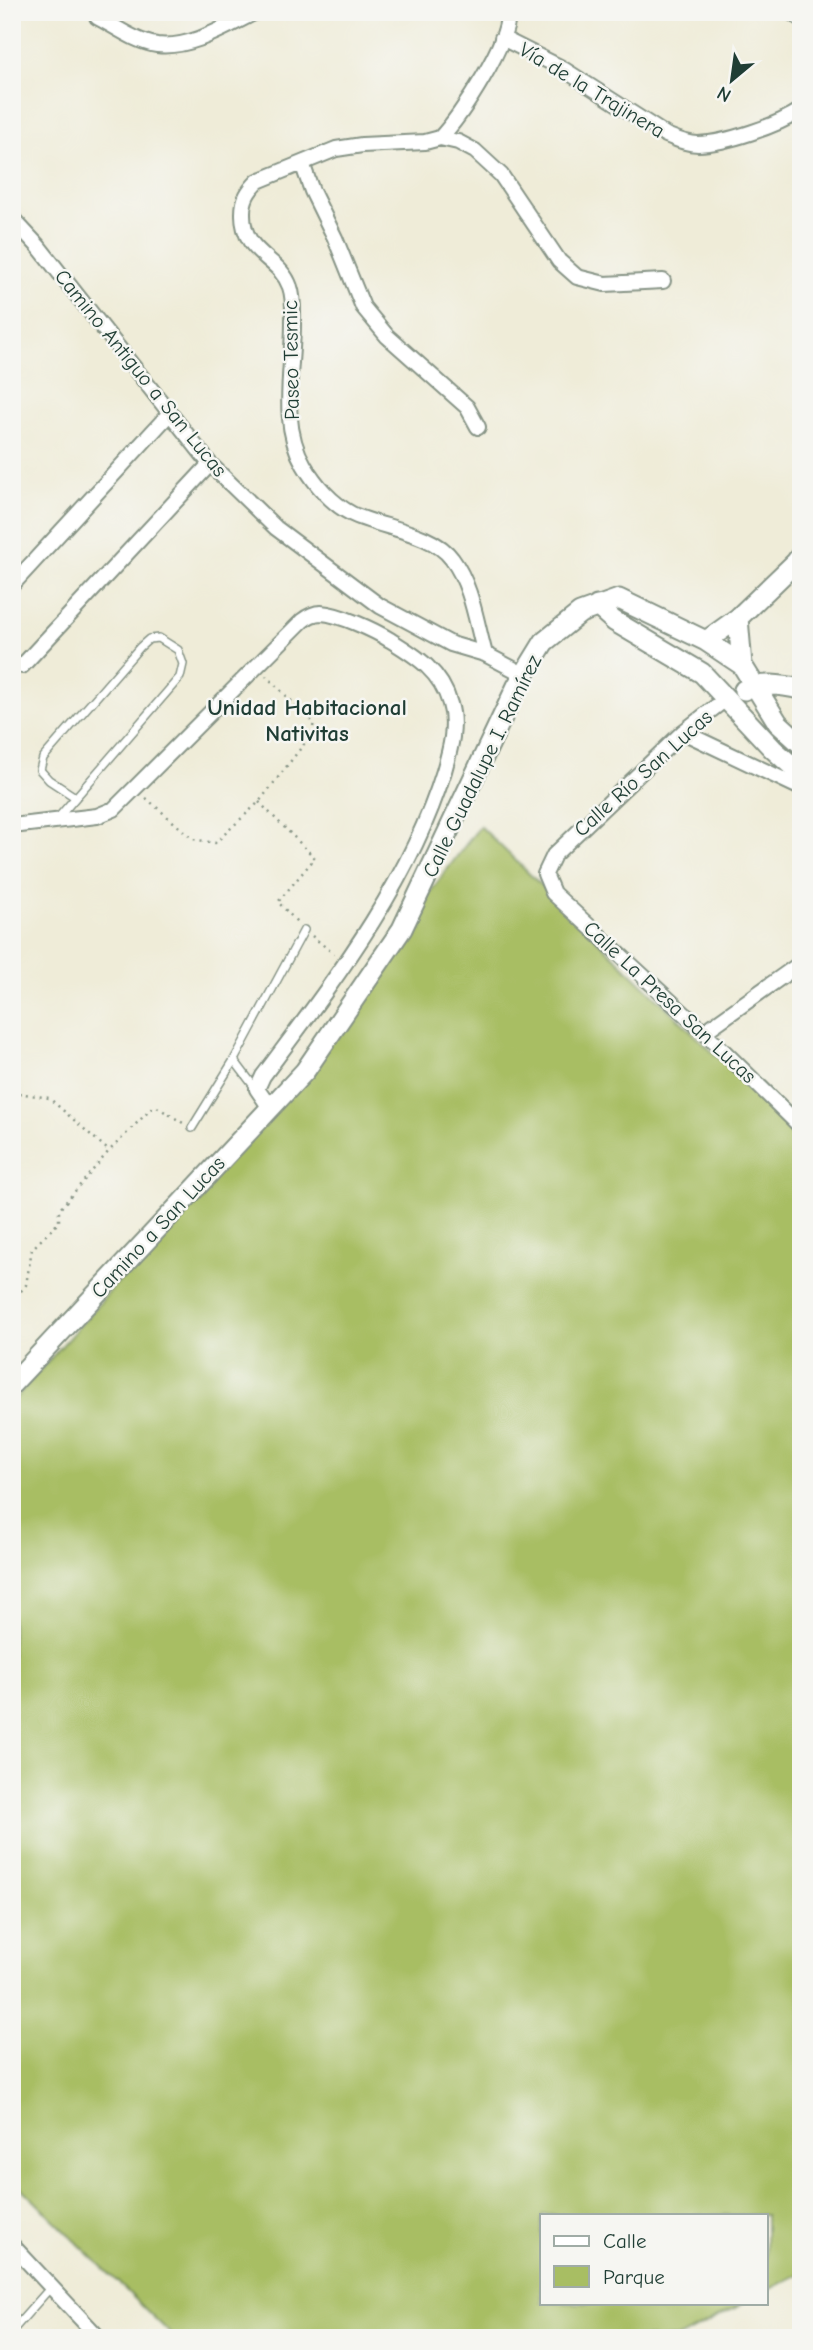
<svg xmlns="http://www.w3.org/2000/svg" width="813" height="2350" viewBox="0 0 813 2350" font-family="'Comic Neue',sans-serif">
  <rect width="100%" height="100%" fill="#f6f6f2"/>
  <filter id="ink" filterUnits="userSpaceOnUse"><feTurbulence type="fractalNoise" baseFrequency=".0143" numOctaves="2"/><feDisplacementMap in="SourceGraphic" scale="14" xChannelSelector="R" yChannelSelector="G"/><feConvolveMatrix kernelMatrix="1 2 1 2 8 2 1 2 1" color-interpolation-filters="sRGB"/></filter>
  <filter id="wash" filterUnits="userSpaceOnUse"><feTurbulence type="fractalNoise" baseFrequency=".00686" numOctaves="4" result="noise"/><feDisplacementMap in="SourceGraphic" scale="28" xChannelSelector="R" yChannelSelector="G"/><feGaussianBlur stdDeviation="1.57" result="paint"/><feColorMatrix in="noise" values="0 0 0 0 0 0 0 0 0 0 0 0 0 0 0 0 0 1.4 0 .05"/><feComposite in="paint" operator="in"/></filter>
  <g filter="url(#wash)">
    <rect width="100%" height="100%" fill="#efecd8"/>
    <!-- green -->
    <path fill="#a8be63" stroke="#647e4c" stroke-width="2" d="M480,826L801,1138V2273L766,2291V2215H542V2303H744L679,2338H175L12,2179V1402L305,1071L402,929Z"/>
  </g>
  <g filter="url(#ink)">
    <g fill="none" stroke-linecap="round" stroke-linejoin="round">
      <defs>
        <path id="lane" d="M57,819L180,677L183,664L178,650L159,638L149,639L140,647L43,758L40,770L49,780L75,797
          M234,1060L256,1089
          M192,1128L234,1060L304,930
          M12,2331L51,2287"/>
        <path id="street" d="M790,12L801,19
          M97,17C116,27 136,42 157,45C191,49 227,26 256,12
          M502,38L560,67L666,135C676,139 686,144 698,144C726,143 777,126 801,110
          M440,138C461,116 510,42 508,12
          M302,163L312,191L335,238L363,307L387,336L467,407L478,427
          M12,218L39,247L210,464L276,528L380,606L451,644L485,654L523,674
          M12,585L170,413
          M485,654C476,622 472,586 452,559C433,532 381,528 352,514C332,504 315,484 304,465C279,423 293,370 293,324C293,312 294,298 290,287C280,257 242,255 243,213C243,199 248,191 258,181L336,149L362,145L425,142L440,138L458,142L475,151L501,175L559,261L577,277L605,284L663,281
          M22,666L210,464
          M727,698L683,732L554,855L545,874L553,893L704,1032L801,1127
          M683,732L801,788
          M12,826L97,816L114,809L302,621C307,617 314,613 321,613C339,614 374,630 390,640C416,656 441,671 450,704C457,726 450,750 444,771C409,885 333,982 263,1076L257,1089L270,1108
          M704,1032L801,963
          M12,2245L99,2338"/>
        <path id="secondary" d="M597,606L614,621L702,673L773,749L801,774
          M738,618L742,665
          M706,641L738,618L796,562L801,555
          M744,690C762,682 781,685 801,689
          M12,1384L305,1071L402,929L517,686L544,642L580,613L619,599L706,641L742,665L778,723L801,744"/>
      </defs>
      <!-- lane casing -->
      <use href="#lane" stroke="#879486" stroke-width="10"/>
      <!-- street casing -->
      <use href="#street" stroke="#879486" stroke-width="18"/>
      <!-- secondary casing -->
      <use href="#secondary" stroke="#879486" stroke-width="23"/>
      <!-- path -->
      <path stroke="#879486" stroke-width="2.5" stroke-dasharray="2 5" stroke-linecap="butt" d="M146,798L193,839L215,843L259,802L311,735L314,723L266,676
        M259,802L315,858L278,902L297,922
        M312,936L334,954
        M12,1092L49,1098L108,1150
        M12,1302L26,1285L32,1249L59,1222V1210L109,1151L151,1109L157,1107L183,1123"/>
      <!-- lane -->
      <use href="#lane" stroke="#fff" stroke-width="7"/>
      <!-- street -->
      <use href="#street" stroke="#fff" stroke-width="14"/>
      <!-- secondary -->
      <use href="#secondary" stroke="#fff" stroke-width="19"/>
    </g>
  </g>
  <g text-anchor="middle" dominant-baseline="central" stroke-width="5" stroke-linejoin="round" paint-order="stroke">
    <!-- street labels -->
    <g font-size="21" fill="#1f3d34" stroke="#f6f6f2">
      <text transform="translate(592 90) rotate(31)">Vía de la Trajinera</text>
      <text transform="translate(291 360) rotate(-91)">Paseo Tesmic</text>
      <text transform="translate(141 373) rotate(51)">Camino Antiguo a San Lucas</text>
      <text transform="translate(482 766) rotate(-64)">Calle Guadalupe I. Ramírez</text>
      <text transform="translate(643 773) rotate(-42)">Calle Río San Lucas</text>
      <text transform="translate(670 1002) rotate(43)">Calle La Presa San Lucas</text>
      <text transform="translate(158 1227) rotate(-47)">Camino a San Lucas</text>
    </g>
    <!-- neighbourhood labels -->
    <g font-size="23" font-weight="bold" fill="#1f3d34" stroke="#f6f6f2">
      <text x="307" y="707">Unidad Habitacional<tspan x="307" dy="26">Nativitas</tspan></text>
    </g>
  </g>
  <!-- margin -->
  <rect width="813" height="2350" fill="none" stroke="#f6f6f2" stroke-width="42"/>
  <!-- legend -->
  <rect x="540" y="2214" width="228" height="91" fill="#f6f6f2" stroke="#a0aca6" stroke-width="2"/>
  <rect x="554" y="2236" width="35" height="10" fill="#ffffff" stroke="#a0aca6" stroke-width="2"/>
  <text x="603" y="2248" font-size="21" fill="#1f3d34">Calle</text>
  <rect x="554" y="2266" width="35" height="21" fill="#a8be63" stroke="#a0aca6" stroke-width="2"/>
  <text x="603" y="2284" font-size="21" fill="#1f3d34">Parque</text>
  <!-- north arrow -->
  <g transform="translate(732 80) rotate(209)" stroke="#f6f6f2" stroke-width="5" paint-order="stroke">
  <path d="M0-5L12 26L0 18L-12 26Z" fill="#1f3d34"/>
  <text y="-10" font-size="19" font-weight="bold" text-anchor="middle" fill="#1f3d34">N</text>
  </g>
</svg>
